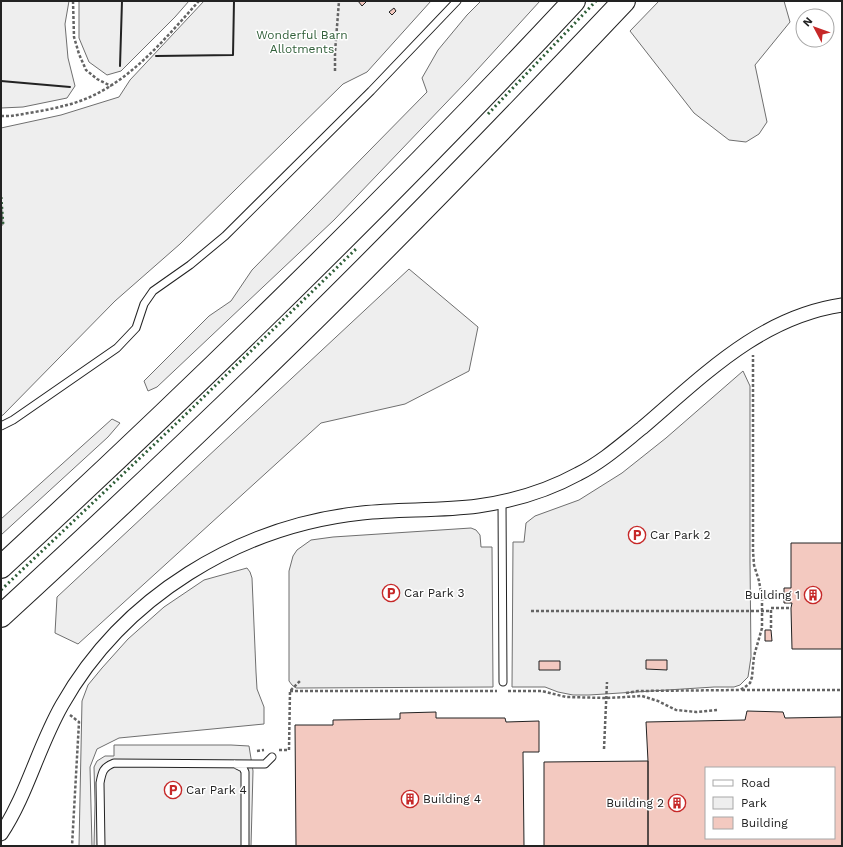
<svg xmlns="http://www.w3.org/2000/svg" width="843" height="847" viewBox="0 0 843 847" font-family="'Work Sans',sans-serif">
  <rect width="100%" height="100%" fill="#fff"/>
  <!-- green -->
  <path fill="#eee" stroke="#6f6f6f" d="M1,1H69L65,24L68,58L75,86L67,98L23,107L1,108Z
    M79,1H189L175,17L121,71L107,75L89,62L79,38Z
    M204,1H431L367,72L343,84L180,244L115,301L3,415L1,416V225H3L1,197V128L61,115L119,97L130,80Z
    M481,1H540L466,82L334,220L157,387L148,391L144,381L209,316L231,301L252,270L427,92L422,78L438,50L467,15Z
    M659,1H784L790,22L755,65L767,122L759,134L746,142L729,140L694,113L630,31Z
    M409,269L478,327L469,371L405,404L321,423L78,644L55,633L57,597Z
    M112,419L120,423L108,437L1,535V519Z
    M247,568L250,572L252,578L256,672L257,689L264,707V724L119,738L97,749L90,767L92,846H79L82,701L88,685L102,668L128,639L164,607L204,580Z"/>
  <!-- parking -->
  <path fill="#ededed" stroke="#6f6f6f" d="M743,371L750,386V561L751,657L748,677L740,685L734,687H714L589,695H573L558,692L545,687H512L513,542H524L526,523L535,516L579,500L622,473L666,438Z
    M471,528L476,530L480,535L481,547H492L493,687L301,688H296L292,685L289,681V571L293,556L297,550L311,540L333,537Z
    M114,745H231L249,746L253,771L251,846H94L95,804L94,767L97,761L105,756H114Z"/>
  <!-- building -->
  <path fill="#f3c9c0" stroke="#222" fill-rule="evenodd" d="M358,1H365L366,2L362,6Z
    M394,8L396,11L392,15L389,12Z
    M791,543H842V649H792L791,608L792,603H784V588H791Z
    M765,630H771L772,641H765Z
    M646,660H667V670L646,669Z
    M539,661H560V670H539Z
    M747,711L783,712L785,718L842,717V846H648V761L646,722L745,720ZM706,768H834V838H706Z
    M436,712V718H505L506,722L539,721V752H523L524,846H296L295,725H333V720L400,719V713Z
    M648,761V846H544V762Z"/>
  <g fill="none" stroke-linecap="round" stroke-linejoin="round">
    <defs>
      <path id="lane" d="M1,426L13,420L117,348L136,328L144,304L153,291L190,265L225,236L371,91L457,1
        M502,502L503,682
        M235,764L243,768L245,772V846
        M101,846L100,783C102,772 103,767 114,763L265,764L272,757"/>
      <path id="street" d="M1,834C27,795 38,747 62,705C123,597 239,526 362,513C400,509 440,511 478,506C513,501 547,491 578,474C602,462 622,444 642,428C703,376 760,317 842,305"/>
      <path id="highway" d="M1,567C198,385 391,197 574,1
        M1,616C101,524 201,430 298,335C409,226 517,114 624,1"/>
    </defs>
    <!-- lane casing -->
    <use href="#lane" stroke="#222" stroke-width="9"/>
    <!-- street casing -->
    <use href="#street" stroke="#222" stroke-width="15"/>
    <!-- highway casing -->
    <use href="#highway" stroke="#222" stroke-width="24"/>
    <!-- path -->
    <path stroke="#646464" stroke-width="2.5" stroke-dasharray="3 2" stroke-linecap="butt" d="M73,1L74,37L79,54L86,70L97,79L111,86
      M335,71V52L339,1
      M1,116H11C29,113 49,110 67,105C123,91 162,42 199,1
      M531,611H771
      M771,628V608H791
      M742,690H842
      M290,691H497
      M508,691H542L566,697L607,698L642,696L658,701L676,710L696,712L717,710
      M626,693L638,691L739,690L744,688L750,683L752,677L754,656L762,628V598L759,581L754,565L753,551V355
      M70,715L79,722L72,846
      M604,749L607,682
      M279,750H289L290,691L301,680
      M257,751L264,750"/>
    <!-- lane -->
    <use href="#lane" stroke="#fff" stroke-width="7"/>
    <!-- street -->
    <use href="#street" stroke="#fff" stroke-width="13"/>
    <!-- highway -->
    <use href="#highway" stroke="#fff" stroke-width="22"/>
    <!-- hedge -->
    <path stroke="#2f5e38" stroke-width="3" stroke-dasharray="2 3" stroke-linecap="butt" d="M488,114L596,1
      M1,197L3,225
      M1,590L181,419L357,248"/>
    <!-- wall -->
    <path stroke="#222" stroke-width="2" d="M156,56L233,55L234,1
      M120,66L122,1
      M1,81L70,87"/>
  </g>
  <!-- icons -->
  <defs>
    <symbol id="parking-ring" viewBox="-11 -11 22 22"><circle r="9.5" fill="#fff" stroke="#c62828" stroke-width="1.5"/><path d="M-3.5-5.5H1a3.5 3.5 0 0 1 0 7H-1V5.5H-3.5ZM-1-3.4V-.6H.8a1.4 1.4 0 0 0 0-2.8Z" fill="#c62828"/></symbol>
    <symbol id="building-ring" viewBox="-11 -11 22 22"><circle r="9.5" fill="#fff" stroke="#c62828" stroke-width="1.5"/><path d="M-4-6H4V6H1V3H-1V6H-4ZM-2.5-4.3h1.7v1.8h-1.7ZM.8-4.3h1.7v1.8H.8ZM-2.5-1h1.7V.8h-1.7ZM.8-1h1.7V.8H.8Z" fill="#c62828"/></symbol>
  </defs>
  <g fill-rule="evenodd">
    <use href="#parking-ring" x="627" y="525" width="20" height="20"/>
    <use href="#parking-ring" x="381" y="583" width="20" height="20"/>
    <use href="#building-ring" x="803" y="585" width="20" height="20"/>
    <use href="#parking-ring" x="163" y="780" width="20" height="20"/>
    <use href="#building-ring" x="400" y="789" width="20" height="20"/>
    <use href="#building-ring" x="667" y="793" width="20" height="20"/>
  </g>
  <g text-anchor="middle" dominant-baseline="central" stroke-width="3" stroke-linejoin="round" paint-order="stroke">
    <!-- park labels -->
    <g font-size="12" fill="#2f5e38" stroke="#fff">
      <text x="302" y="35">Wonderful Barn<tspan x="302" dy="14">Allotments</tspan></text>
    </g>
    <!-- poi labels -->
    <g font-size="12" fill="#222" stroke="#fff" text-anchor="start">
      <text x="650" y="535">Car Park 2</text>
      <text x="404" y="593">Car Park 3</text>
      <text x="800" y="595" text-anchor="end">Building 1</text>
      <text x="186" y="790">Car Park 4</text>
      <text x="423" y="799">Building 4</text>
      <text x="664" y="803" text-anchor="end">Building 2</text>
    </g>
  </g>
  <!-- border -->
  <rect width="843" height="847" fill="none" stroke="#222222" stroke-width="4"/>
  <!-- legend -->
  <rect x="705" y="767" width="130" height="72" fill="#ffffff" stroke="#a7a7a7"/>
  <rect x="713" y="780" width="20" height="6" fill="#ffffff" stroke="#a7a7a7"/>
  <text x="741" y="787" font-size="12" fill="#222222">Road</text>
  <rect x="713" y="797" width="20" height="12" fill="#eeeeee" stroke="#a7a7a7"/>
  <text x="741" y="807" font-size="12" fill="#222222">Park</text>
  <rect x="713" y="817" width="20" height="12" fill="#f3c9c0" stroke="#a7a7a7"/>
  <text x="741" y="827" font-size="12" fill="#222222">Building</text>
  <!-- north arrow -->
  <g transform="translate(815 28) rotate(311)"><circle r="19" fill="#ffffff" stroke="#a7a7a7"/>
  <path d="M0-3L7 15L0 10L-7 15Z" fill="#c62828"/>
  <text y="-6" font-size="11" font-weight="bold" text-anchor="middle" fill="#222222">N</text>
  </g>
</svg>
